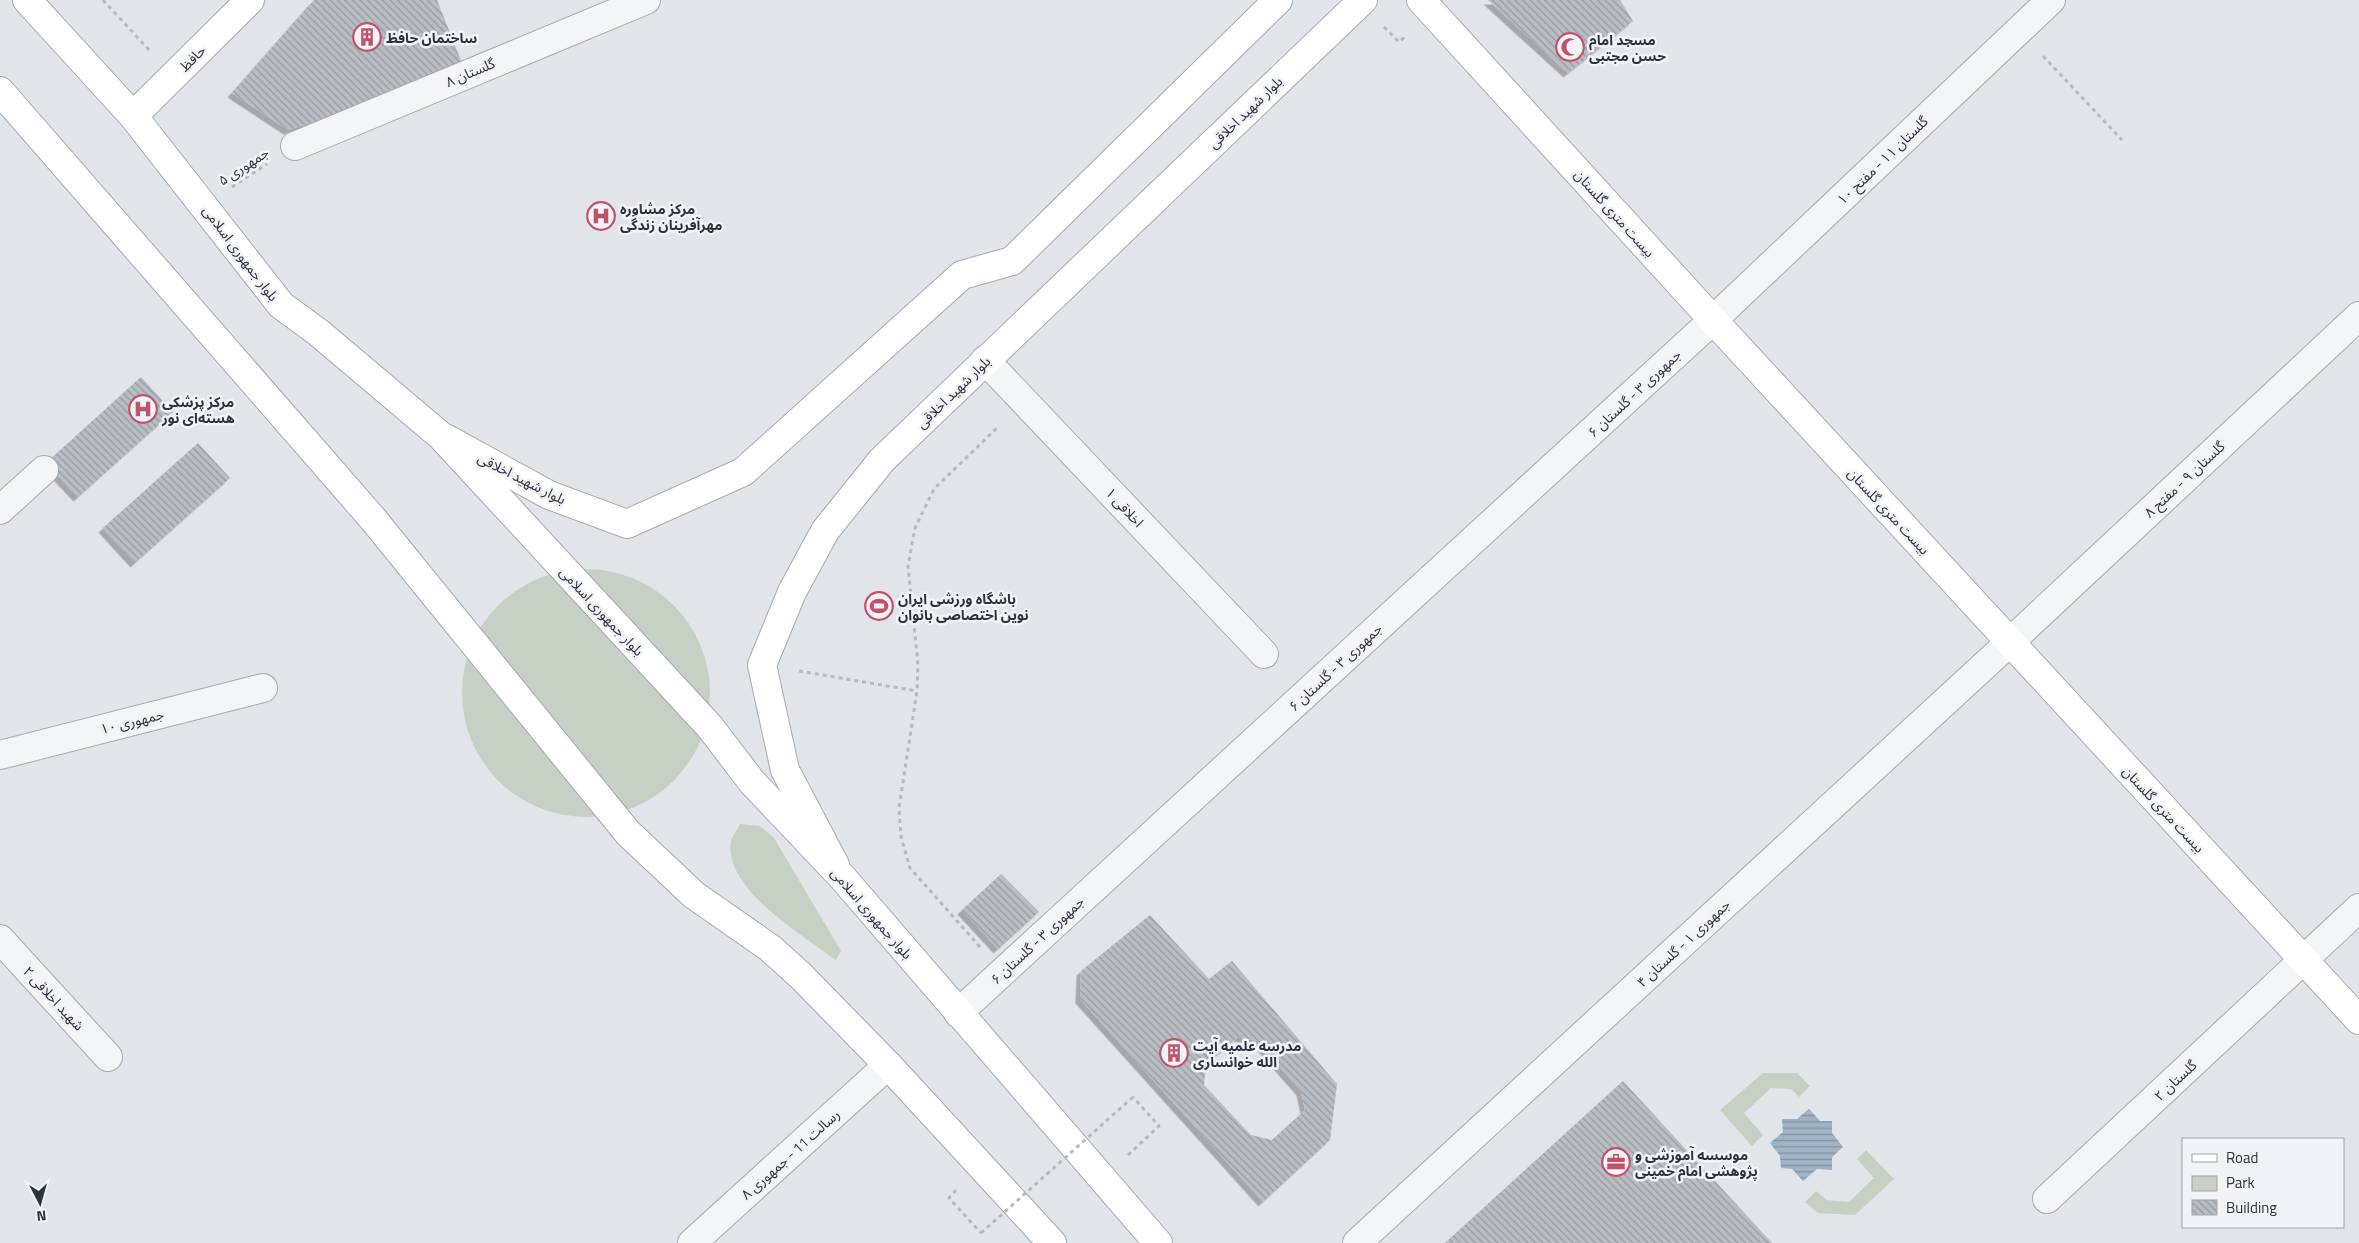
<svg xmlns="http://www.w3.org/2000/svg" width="2359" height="1243" viewBox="0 0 2359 1243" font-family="'Titillium Web','Noto Sans Arabic',sans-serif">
  <defs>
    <pattern id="water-rules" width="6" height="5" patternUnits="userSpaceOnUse" patternTransform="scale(1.25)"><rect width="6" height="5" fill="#a0b3c5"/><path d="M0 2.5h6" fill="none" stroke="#8392a1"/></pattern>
    <pattern id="building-back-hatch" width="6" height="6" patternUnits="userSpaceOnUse" patternTransform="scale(1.25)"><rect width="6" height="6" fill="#b9bec5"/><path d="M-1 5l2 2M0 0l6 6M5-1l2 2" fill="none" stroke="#979ba1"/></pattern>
    <filter id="shadow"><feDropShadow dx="-4.5" dy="4.5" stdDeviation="0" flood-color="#0004"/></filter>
  </defs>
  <rect width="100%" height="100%" fill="#e1e4e8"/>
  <!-- green -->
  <path fill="#c7d1c3" d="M462 693a124 124 0 1 1 248 0a124 124 0 1 1-248 0Z
    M740,824L760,826L774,838L841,951L836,960C804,936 723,889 731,841C732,836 738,829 740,824Z
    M1763,1073H1797L1810,1086L1799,1097L1791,1089L1771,1088L1744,1113L1763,1135L1752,1146L1720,1110Z
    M1866,1150L1894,1179L1855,1215L1818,1213L1805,1202L1816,1191L1827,1200L1849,1202L1874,1178L1857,1159Z"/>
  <!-- water -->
  <path fill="url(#water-rules)" d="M1809,1109L1820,1121H1832V1133L1843,1147L1832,1157V1170L1817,1169L1803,1181L1792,1169L1781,1168L1780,1156L1770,1143L1783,1132L1782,1119H1797Z"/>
  <!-- building -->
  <path fill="url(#building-back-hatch)" fill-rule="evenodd" filter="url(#shadow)" d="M314,0H437L466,73L288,130L232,93Z
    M1488,0H1620L1633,21L1568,73Z
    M141,377L173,412L78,497L46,463Z
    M198,443L230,478L135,563L103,528Z
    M1001,874L1039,912L998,949L962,910Z
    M1150,915L1209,979L1232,961L1337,1084L1330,1140L1263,1202L1080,999L1081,971ZM1238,1037L1257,1041L1301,1091L1305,1110L1272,1140L1251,1135L1204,1085L1206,1065Z
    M1623,1081L1772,1243H1445Z"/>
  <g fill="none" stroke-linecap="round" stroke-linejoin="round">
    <defs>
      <path id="street" d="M295,146L646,0
        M985,360L1264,654
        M0,510L44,470
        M0,755L263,688
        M0,939L108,1057
        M958,1013L1713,320L2051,0
        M2047,1199L2359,908
        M692,1243L888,1065
        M1357,1243L2010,642L2359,316"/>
      <path id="secondary" d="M1421,0L1713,320L2359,1020
        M133,116L250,0
        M447,439L549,495L627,524L743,472L962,275L1012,261L1278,0
        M835,865L785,770L762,665L792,592L825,531L882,460L1363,0"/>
      <path id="primary" d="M27,0L133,116L281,305L319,333L441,436L710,727L752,782L842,877L1158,1243
        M0,91L373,519L628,833L694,895L770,948L801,976L888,1065L1052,1243"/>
    </defs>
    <!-- street casing -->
    <use href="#street" stroke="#a7abb2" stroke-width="30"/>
    <!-- secondary casing -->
    <use href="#secondary" stroke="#a7abb2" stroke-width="30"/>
    <!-- primary casing -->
    <use href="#primary" stroke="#a2a9b3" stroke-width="30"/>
    <!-- path -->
    <path stroke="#b7bbc0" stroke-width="3" stroke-dasharray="4 4" stroke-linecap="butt" d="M103,0L150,51
      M1384,27L1399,42L1407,35
      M2043,56L2122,140
      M232,187L267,164
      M799,671L917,691
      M980,947L910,868L901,837L899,808L917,691L918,665L908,566L915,528L934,489L999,426
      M1128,1155L1159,1126L1133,1097
      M956,1190L949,1198L981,1233"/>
    <!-- street -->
    <use href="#street" stroke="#f3f5f7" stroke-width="28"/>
    <!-- secondary -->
    <use href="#secondary" stroke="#fff" stroke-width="28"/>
    <!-- primary -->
    <use href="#primary" stroke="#fff" stroke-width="28"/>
    <!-- path-bridge -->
    <path stroke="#b7bbc0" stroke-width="3" stroke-dasharray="4 4" stroke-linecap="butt" d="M981,1233L1133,1097"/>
  </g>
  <!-- icons -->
  <defs>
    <symbol id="building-ring" viewBox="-11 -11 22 22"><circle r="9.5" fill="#f1f3f6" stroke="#c05369" stroke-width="1.5"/><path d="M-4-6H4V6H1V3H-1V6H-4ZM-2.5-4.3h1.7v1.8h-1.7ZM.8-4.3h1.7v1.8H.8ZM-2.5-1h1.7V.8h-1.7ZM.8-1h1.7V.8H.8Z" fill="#c05369"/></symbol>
    <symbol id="mosque-ring" viewBox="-11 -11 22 22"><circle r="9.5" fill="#f1f3f6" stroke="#c05369" stroke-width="1.5"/><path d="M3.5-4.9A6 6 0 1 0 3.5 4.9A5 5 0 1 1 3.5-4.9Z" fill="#c05369"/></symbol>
    <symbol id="hospital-ring" viewBox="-11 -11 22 22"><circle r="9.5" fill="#f1f3f6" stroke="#c05369" stroke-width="1.5"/><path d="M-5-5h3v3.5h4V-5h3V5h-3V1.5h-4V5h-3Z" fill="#c05369"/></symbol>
    <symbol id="stadium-ring" viewBox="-11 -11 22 22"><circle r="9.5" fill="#f1f3f6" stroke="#c05369" stroke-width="1.5"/><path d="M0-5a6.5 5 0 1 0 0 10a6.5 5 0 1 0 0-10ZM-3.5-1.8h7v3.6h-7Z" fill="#c05369"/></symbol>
    <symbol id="office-ring" viewBox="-11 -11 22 22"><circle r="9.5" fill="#f1f3f6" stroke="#c05369" stroke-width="1.5"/><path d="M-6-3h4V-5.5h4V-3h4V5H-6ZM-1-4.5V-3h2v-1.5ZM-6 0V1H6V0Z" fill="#c05369"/></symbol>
  </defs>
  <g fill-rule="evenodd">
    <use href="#building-ring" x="351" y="21" width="32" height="32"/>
    <use href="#mosque-ring" x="1554" y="31" width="32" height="32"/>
    <use href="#hospital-ring" x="585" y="200" width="32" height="32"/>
    <use href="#hospital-ring" x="127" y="393" width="32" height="32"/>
    <use href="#stadium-ring" x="863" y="590" width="32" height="32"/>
    <use href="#building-ring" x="1158" y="1037" width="32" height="32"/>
    <use href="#office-ring" x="1600" y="1146" width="32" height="32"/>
  </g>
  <g text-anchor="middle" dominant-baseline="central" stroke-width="5" stroke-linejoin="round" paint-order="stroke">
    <!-- poi labels -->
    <g font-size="14" font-weight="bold" fill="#2b333e" stroke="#f1f3f6" text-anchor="start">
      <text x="386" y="37">ساختمان حافظ</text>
      <text x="1589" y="39">مسجد امام<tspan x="1589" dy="16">حسن مجتبی</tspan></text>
      <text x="620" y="208">مرکز مشاوره<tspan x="620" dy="16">مهرآفرینان زندگی</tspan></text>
      <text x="162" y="401">مرکز پزشکی<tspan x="162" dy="16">هسته‌ای نور</tspan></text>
      <text x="898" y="598">باشگاه ورزشی ایران<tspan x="898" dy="16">نوین اختصاصی بانوان</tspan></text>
      <text x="1193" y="1045">مدرسه علمیه آیت<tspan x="1193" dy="16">الله خوانساری</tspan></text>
      <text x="1635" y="1154">موسسه آموزشی و<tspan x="1635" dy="16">پژوهشی امام خمینی</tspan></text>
    </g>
    <!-- street labels -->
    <g font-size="14" fill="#2b333e" stroke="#f1f3f6">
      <text transform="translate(192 58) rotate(-45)">حافظ</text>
      <text transform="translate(470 72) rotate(-23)">گلستان ۸</text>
      <text transform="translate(1245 112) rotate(-44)">بلوار شهید اخلاقی</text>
      <text transform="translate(1882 160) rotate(-44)">گلستان ۱۱ - مفتح ۱۰</text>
      <text transform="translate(243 166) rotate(-33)">جمهوری ۵</text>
      <text transform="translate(1615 213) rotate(48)">بیست متری گلستان</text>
      <text transform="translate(241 253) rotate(53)">بلوار جمهوری اسلامی</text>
      <text transform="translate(953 392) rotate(-44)">بلوار شهید اخلاقی</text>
      <text transform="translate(1634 393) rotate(-43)">جمهوری ۳ - گلستان ۶</text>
      <text transform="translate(522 478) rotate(27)">بلوار شهید اخلاقی</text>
      <text transform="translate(2184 479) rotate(-43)">گلستان ۹ - مفتح ۸</text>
      <text transform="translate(1125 507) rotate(47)">اخلاقی ۱</text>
      <text transform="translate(1889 511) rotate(47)">بیست متری گلستان</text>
      <text transform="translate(602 611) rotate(47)">بلوار جمهوری اسلامی</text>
      <text transform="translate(1335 667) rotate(-43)">جمهوری ۳ - گلستان ۶</text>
      <text transform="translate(132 721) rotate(-14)">جمهوری ۱۰</text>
      <text transform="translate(2164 809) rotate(47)">بیست متری گلستان</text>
      <text transform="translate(872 913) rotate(49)">بلوار جمهوری اسلامی</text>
      <text transform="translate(1037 940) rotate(-43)">جمهوری ۳ - گلستان ۶</text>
      <text transform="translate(1683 943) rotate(-43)">جمهوری ۱ - گلستان ۴</text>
      <text transform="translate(54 998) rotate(47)">شهید اخلاقی ۲</text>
      <text transform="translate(2175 1080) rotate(-43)">گلستان ۲</text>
      <text transform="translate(790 1154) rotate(-42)">رسالت 11 - جمهوری ۸</text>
    </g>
  </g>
  <!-- legend -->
  <rect x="2182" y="1138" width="162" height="90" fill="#f1f3f6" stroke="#a2a6ac"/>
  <rect x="2192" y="1154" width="25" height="8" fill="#ffffff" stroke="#a2a6ac"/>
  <text x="2226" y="1163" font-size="15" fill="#2b333e">Road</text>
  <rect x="2192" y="1176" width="25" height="15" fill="#c7d1c3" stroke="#a2a6ac"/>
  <text x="2226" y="1188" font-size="15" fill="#2b333e">Park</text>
  <rect x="2192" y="1200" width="25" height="15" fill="url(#building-back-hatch)" stroke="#a2a6ac"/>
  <text x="2226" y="1213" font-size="15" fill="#2b333e">Building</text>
  <!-- north arrow -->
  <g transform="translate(40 1203) rotate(174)" stroke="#f1f3f6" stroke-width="4" paint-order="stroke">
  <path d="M0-4L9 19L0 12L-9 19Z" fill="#2b333e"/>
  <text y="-8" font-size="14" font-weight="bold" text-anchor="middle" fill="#2b333e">N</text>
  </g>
</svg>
